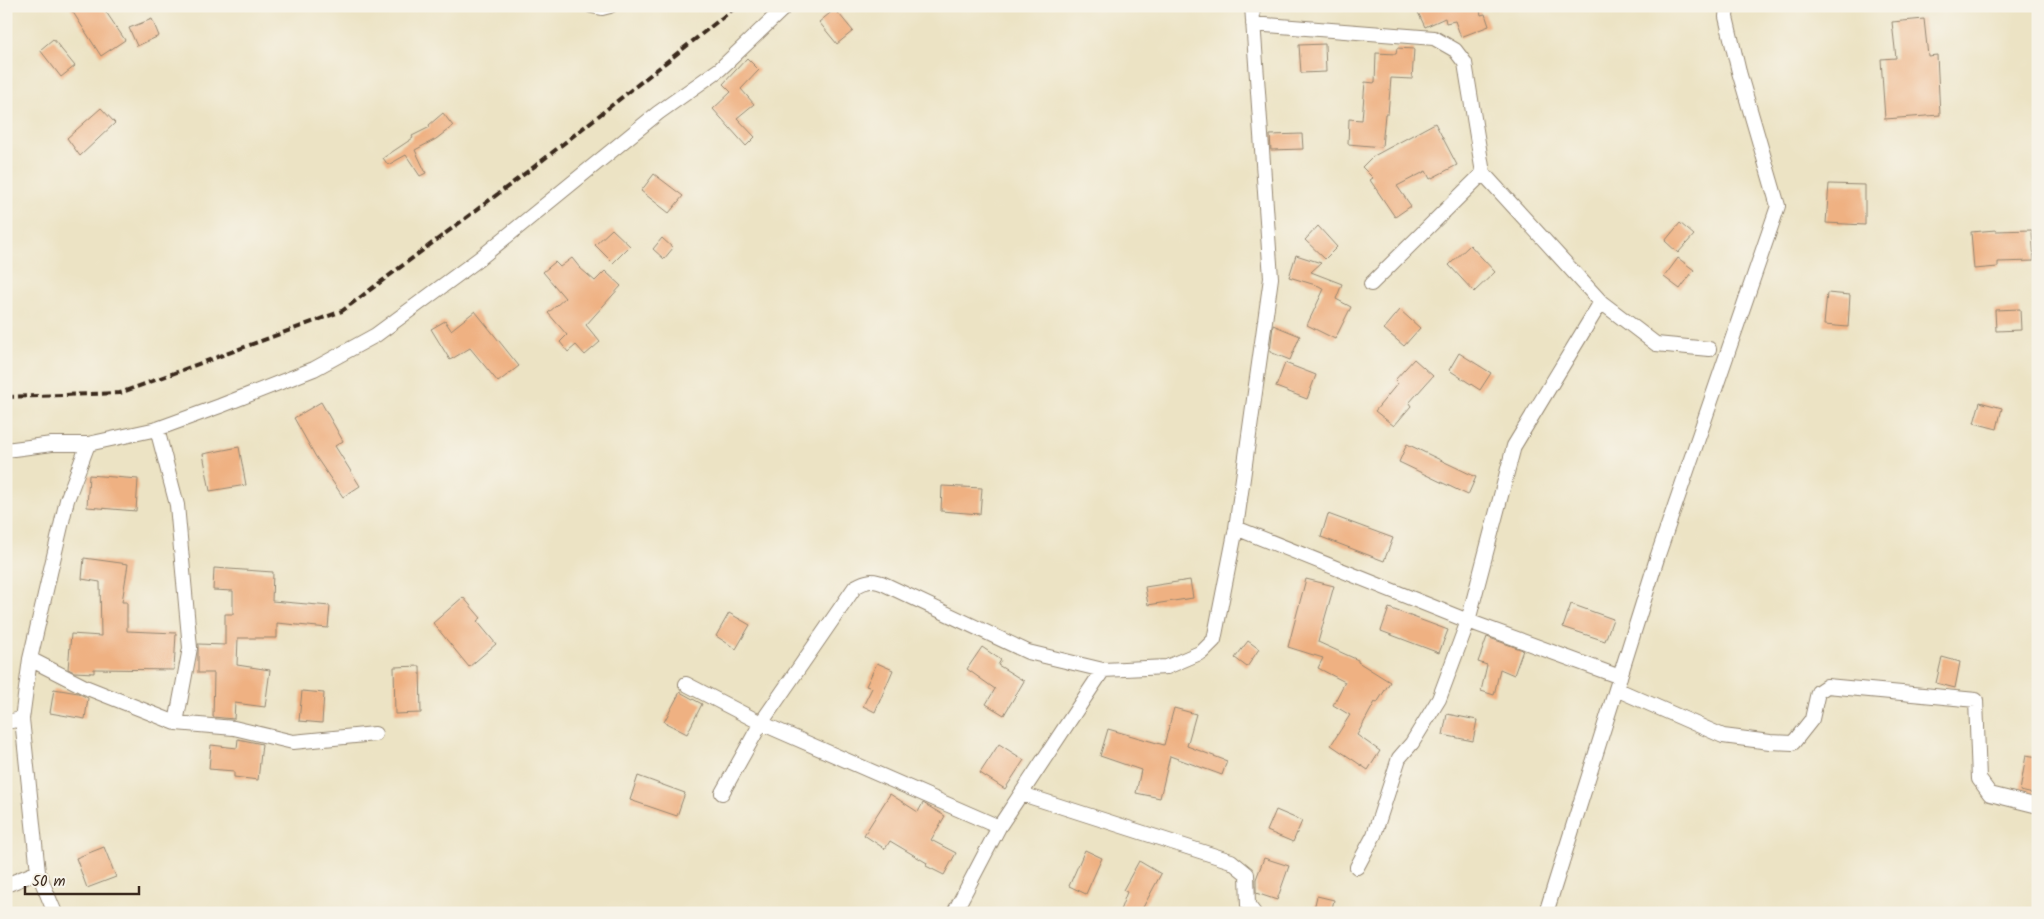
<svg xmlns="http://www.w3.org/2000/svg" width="2044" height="919" viewBox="0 0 2044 919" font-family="Kalam,sans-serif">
  <rect width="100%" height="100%" fill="#f7f3e8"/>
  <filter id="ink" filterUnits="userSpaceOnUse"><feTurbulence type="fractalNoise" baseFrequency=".02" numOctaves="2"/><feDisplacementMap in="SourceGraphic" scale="10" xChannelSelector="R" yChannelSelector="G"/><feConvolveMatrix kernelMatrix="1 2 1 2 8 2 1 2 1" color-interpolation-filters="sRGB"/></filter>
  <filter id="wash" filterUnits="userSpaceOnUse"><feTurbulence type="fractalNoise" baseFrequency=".0096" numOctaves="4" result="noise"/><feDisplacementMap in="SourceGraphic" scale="20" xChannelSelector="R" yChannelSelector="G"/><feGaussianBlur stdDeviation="1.12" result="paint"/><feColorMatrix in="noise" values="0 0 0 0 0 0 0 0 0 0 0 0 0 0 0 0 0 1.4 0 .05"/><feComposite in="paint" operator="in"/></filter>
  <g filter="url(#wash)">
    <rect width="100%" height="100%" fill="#ece3c4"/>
    <g id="blocks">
      <!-- building -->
      <path fill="#efb182" d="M69,6H102L125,40L101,56Z
        M1415,6H1479L1481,15L1485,14L1489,26L1461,37L1455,21L1446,23L1445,18L1425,27Z
        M835,9L853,31L837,44L819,22Z
        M152,19L159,36L137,46L129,28Z
        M1924,19L1928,56L1937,55L1940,115L1885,119L1881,59L1896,58L1892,22Z
        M53,39L75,66L61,77L40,50Z
        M1325,44L1326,72L1301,73L1299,45Z
        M1397,48L1414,49L1412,79L1391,78L1388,114H1385L1382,147L1348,144L1349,119L1362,120L1365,82L1375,83L1376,53L1396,54Z
        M747,58L759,70L741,89L754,104L737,118L755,137L746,146L713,109L731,92L723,84Z
        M101,108L115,123L80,156L67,138Z
        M443,113L453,126L436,139L415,150L426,173L420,176L406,155L388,165L383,158L413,138L412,136L430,127L429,125Z
        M1435,123L1457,165L1430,179L1426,171L1397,186L1411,206L1395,217L1370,180L1373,178L1362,167L1372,157Z
        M1302,134L1303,149L1271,150L1270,135Z
        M654,174L683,196L669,213L641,191Z
        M1829,184L1865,185V225L1826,223Z
        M1680,223L1694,235L1678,253L1665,241Z
        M1318,226L1337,247L1325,259L1305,240Z
        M612,229L630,246L613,263L595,245Z
        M1996,230V231L2032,230L2034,261L1998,262V267L1974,269L1971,232Z
        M662,238L673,248L664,259L653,249Z
        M1470,245L1495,272L1474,292L1449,265Z
        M1296,255L1321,263L1311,272L1342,284L1336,299L1351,307L1335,339L1307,325L1324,289L1319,286L1289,277Z
        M572,258L580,268L595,281L605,271L621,286L586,325L600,342L585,355L576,345L568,352L560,342L567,335L548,313L565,298L543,272L555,262L560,267Z
        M1678,258L1694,270L1680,289L1664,277Z
        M1827,293L1850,295L1848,327L1824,325Z
        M2020,309L2021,330L1996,331L1995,310Z
        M1400,310L1420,328L1404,346L1384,329Z
        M475,311L519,366L498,382L470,348L450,360L431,329L445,321L451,330Z
        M1273,325L1300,336L1290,360L1270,352Z
        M1459,353L1491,373L1480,390L1449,370Z
        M1414,359L1433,376L1409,403L1411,406L1394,426L1375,411L1398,383L1395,380Z
        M1285,363L1316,375L1307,399L1276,387Z
        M321,402L343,441L335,446L360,486L343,497L316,457L294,418Z
        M1980,402L2002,408L1997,429L1974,423Z
        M1407,444L1476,477L1468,495L1399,462Z
        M239,447L246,485L210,491L203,454Z
        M89,475L138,479L136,511L87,507Z
        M942,486L982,488L980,514L941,511Z
        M1328,514L1393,538L1384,561L1321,537Z
        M84,558L128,564L122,602H127V631L176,633L174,670L94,669V673L74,672L68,669L71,634L101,636L100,582L82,579Z
        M214,568L273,572L272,601L330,606L328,628L277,623V638H238L237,665L270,670L265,707L235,703L234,719L213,717L214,673H198V644L225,645V614H233V591L213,590Z
        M1306,579L1334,586L1318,642L1358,660V662L1390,682L1377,703L1375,702L1357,735L1380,751L1368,770L1331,745L1350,715L1333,705L1345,682L1318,668L1323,658L1288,647Z
        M1190,580L1193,598L1148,605L1145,587Z
        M463,597L481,618L477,621L496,644L469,667L433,623Z
        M1571,604L1613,619L1605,641L1563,627Z
        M1389,608L1448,630L1439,653L1381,631Z
        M729,613L750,625L736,649L716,636Z
        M1487,637L1523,650L1514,675L1500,669L1494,695L1481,691L1487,665L1478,662Z
        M1248,641L1259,649L1247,667L1235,658Z
        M982,647L1001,660L998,665L1024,681L1004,715L986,704L995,689L967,669Z
        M1942,657L1960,662L1955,688L1936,683Z
        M877,663L893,670L875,712L863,706L872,688L866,686Z
        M420,666L421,713L395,714L394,667Z
        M54,689L78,693L88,698L85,719L50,713Z
        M302,691L324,693L322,723L299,721Z
        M680,692L702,704L687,734L664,722Z
        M1174,708L1196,714L1187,746L1227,761L1222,775L1170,756L1160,798L1136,793L1141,770L1100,756L1108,729L1164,745Z
        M1447,714L1477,720L1473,741L1443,735Z
        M238,739L262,744L258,780L234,777V771L209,769L211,745L237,748Z
        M999,744L1024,760L1005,789L980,773Z
        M2026,755L2038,757V795L2020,791Z
        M638,776L685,793L677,816L630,800Z
        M890,794L918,812L923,803L945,816L931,840L956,853L944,875L926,866L927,863L890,841L885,849L864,835Z
        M1276,810L1302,821L1293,842L1267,831Z
        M104,847L116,877L87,888L76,858Z
        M1085,850L1102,858L1086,894L1069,886Z
        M1264,858L1289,866L1277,900L1256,893V879Z
        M1139,861L1161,874L1140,913H1119L1127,892L1123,890Z
        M1317,896L1334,900L1331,913H1313Z"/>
    </g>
  </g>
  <g filter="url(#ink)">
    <use href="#blocks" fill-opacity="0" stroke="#948671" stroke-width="1"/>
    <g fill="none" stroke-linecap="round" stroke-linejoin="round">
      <defs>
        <path id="minor" d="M592,6L602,8L610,6
          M1253,24L1434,38L1455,50L1465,63L1483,173L1601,302L1656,344L1709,349
          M1371,284L1483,173
          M157,429L177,505L190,648L176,723
          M6,450L52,444H88L157,429L220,406L314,369L376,335L479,259L658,113L720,69L786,6
          M1236,528L1468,621L1620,677
          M30,659L85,687L176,723L234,728L293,742L375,734
          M686,684L761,723L999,827
          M1616,689L1723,736L1770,742L1793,743L1812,719L1818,692L1827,686L1976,700L1979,779L1990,794L2038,806
          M6,722L22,719
          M722,793L761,723L855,587C867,580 873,579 886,585L1028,652L1103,670L1167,667L1202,652L1214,640L1236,528L1271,278L1252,6
          M1022,794L1231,861L1247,874L1248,905L1254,913
          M1357,867L1374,835L1399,758L1412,743L1439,699L1468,621L1514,446L1601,302
          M6,885L38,872
          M55,913L38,872L22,719L30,659L67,500L88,444
          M954,913L999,827L1103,670
          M1546,913L1658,555L1778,206L1739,72L1726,17L1727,6"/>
      </defs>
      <!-- minor casing -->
      <use href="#minor" stroke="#948671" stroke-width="16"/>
      <!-- minor -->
      <use href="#minor" stroke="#fff" stroke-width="14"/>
      <!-- rail -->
      <path stroke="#3b2a1e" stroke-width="4" stroke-dasharray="8 4" stroke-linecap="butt" d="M6,397L120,393L342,311L539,163L737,6"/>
    </g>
  </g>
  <!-- margin -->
  <rect width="2044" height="919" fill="none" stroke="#f7f3e8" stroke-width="25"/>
  <!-- scale -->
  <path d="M25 886v8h114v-8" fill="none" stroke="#3b2a1e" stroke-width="2.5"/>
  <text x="32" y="886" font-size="15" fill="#3b2a1e" stroke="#f7f3e8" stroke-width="4" paint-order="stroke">50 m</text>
</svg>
